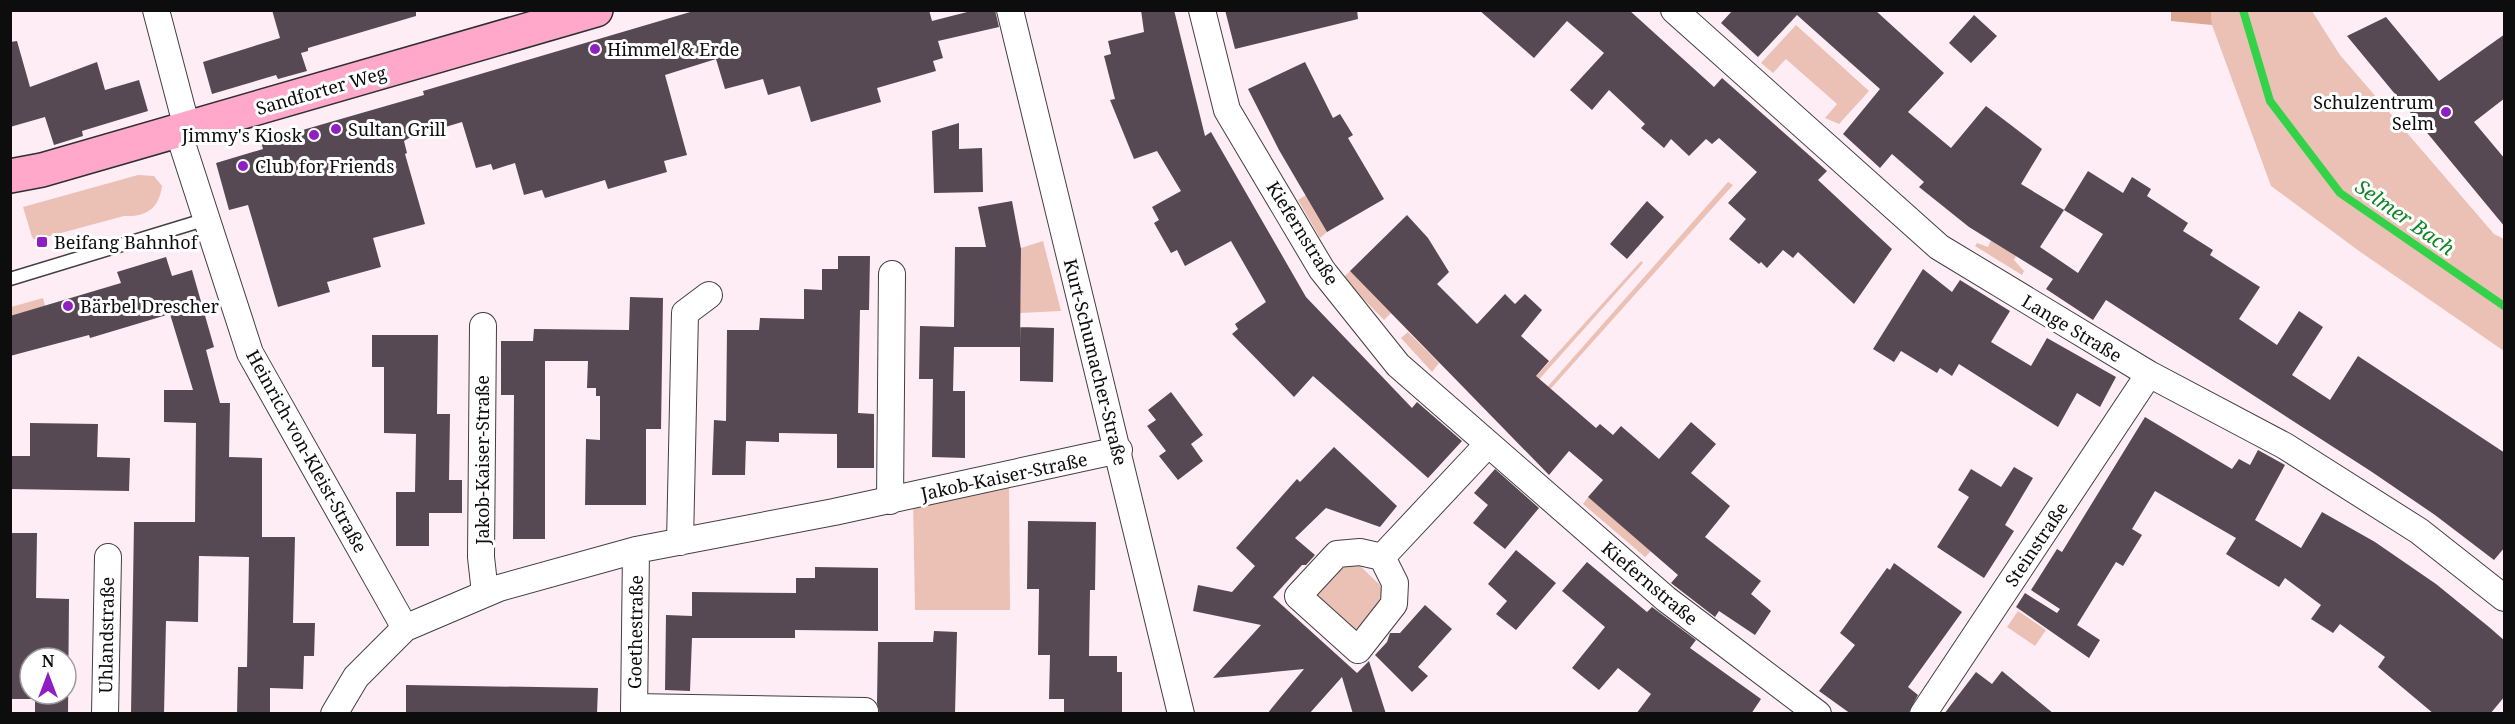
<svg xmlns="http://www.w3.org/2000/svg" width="2515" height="724" viewBox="0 0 2515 724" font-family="'Noto Serif',serif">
  <rect width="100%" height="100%" fill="#ffedf5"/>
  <!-- green -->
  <path fill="#ebc0b5" d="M2211,11H2312L2340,55L2494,234L2504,239V351L2359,251L2271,186L2212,25Z
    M1796,25L1869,91L1839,124L1825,118L1837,104L1786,59L1773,73L1761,63Z
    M138,175L154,176L162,186C159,209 146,217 124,216L35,240L32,237L23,207Z
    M1728,182L1733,185L1546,394L1542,393Z
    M1306,195L1327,232L1320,238L1298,200Z
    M1991,240L2016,256L2014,260L2024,271L2022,275L1975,246L1977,243L1988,247Z
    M1043,241L1061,311L1020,313L1021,248Z
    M1641,261L1643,263L1535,384L1531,382Z
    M1350,271L1391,313L1384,320L1343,278Z
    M43,298L45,306L11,316V307Z
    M1408,332L1439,363L1432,372L1401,338Z
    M1009,475L1010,610H915L913,496Z
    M1588,497L1651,551L1645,557L1583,504Z
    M1357,563L1380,585L1383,595L1380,605L1352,634L1309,594L1336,565Z
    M2018,611L2046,630L2035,646L2007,627Z"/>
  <!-- forest -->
  <path fill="#dca894" d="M2171,11H2211L2212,25L2171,21Z"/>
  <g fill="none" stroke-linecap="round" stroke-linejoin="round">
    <!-- stream -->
    <path stroke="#33d248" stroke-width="8" d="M2243,10L2270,101L2340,193L2504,306"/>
  </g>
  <!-- building -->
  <path fill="#564954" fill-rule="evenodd" d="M272,10H416V16L308,48V51L301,53L307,71L278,79L276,75L212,94L203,62L280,38Z
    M697,10H929L932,21L975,10H995L999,27L938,41L943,58L933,61L936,71L877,88L881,102L811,122L800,86L768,95L763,79L725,89L716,59L665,75L687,155L664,161L667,172L608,189L605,180L545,198L542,190L524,195L515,163L493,170L491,164L476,168L462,122L409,138L404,141L407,153L405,154L425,224L373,238L381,267L327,282L330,292L278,307L248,205L229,210L216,163L263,149L261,142L424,95L423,91Z
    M1141,10H1174L1205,136L1211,132L1306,297L1412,408L1417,402L1462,441L1428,478L1313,376L1294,397L1232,334L1238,329L1235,324L1266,302L1231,241L1185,266L1177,250L1171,253L1154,223L1159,220L1152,207L1181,191L1157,151L1134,159L1110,100L1115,99L1104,56L1111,54L1108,41L1144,32Z
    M1225,10H1357L1358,19L1235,49Z
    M1479,10H1629L1714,87L1722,78L1827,171L1818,180L1892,249L1854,304L1798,252L1793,258L1783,250L1767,268L1761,262L1759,264L1729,239L1746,219L1728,203L1757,172L1719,138L1712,144L1706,139L1689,156L1671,139L1664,148L1641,128L1645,124L1609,90L1592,110L1570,90L1604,53L1567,21L1534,58Z
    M1733,10H1875L1944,73L1908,112L1951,148L1986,106L2042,149L2021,184L2064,210L2040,247L2078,273L2103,234L2064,210L2088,171L2123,193L2132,177L2151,189L2147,196L2188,223L2183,231L2213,250L2210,255L2260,287L2239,319L2277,345L2299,311L2323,327L2292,375L2330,400L2358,356L2505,453V547L2494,560L2435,515L2372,472L2106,300L2093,320L2046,289L2053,279L1969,227L1919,187L1924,182L1892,154L1880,168L1843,134L1880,89L1797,15L1758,57L1721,23Z
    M1974,15L1997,36L1971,63L1949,43Z
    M2386,17L2439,81L2505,34V98L2474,122L2505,159V227L2347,36Z
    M17,41L30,87L97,62L105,90L139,80L148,111L82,131L83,136L54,145L45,117L10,127V42Z
    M1305,62L1333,118L1340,114L1353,135L1348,138L1384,199L1327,232L1279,150L1248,89Z
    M959,123V149L982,148L983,192L934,193L932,131Z
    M1012,201L1021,249L1020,347H954L953,391H965V458L932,457L933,379H919L920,326L954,327L955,247H986L978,207Z
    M1647,201L1664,217L1627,259L1610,244Z
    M1407,215L1428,238L1449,272L1437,284L1477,324L1505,294L1515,304L1525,294L1542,310L1521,336L1549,361L1536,376L1596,428L1600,424L1613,435L1621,426L1659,459L1691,422L1716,444L1691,473L1730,506L1705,537L1761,581L1751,594L1771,611L1755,635L1719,611L1715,617L1671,583L1678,575L1588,497L1603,480L1569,451L1549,475L1350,271Z
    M838,256H870L869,310H860L858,413L874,414V468H837V434L779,433V442L746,441L745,475H712L714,420L726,421L727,330H759L760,318L804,319V289L822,290V269H838Z
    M166,257L172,276L192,270L214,347L206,350L220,403H230L229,457L262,458V537H295L293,623H315L314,656H304L303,689L270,688V714H237L238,667H247L249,557L199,556L198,622L166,621L164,714H131L134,522H195L196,423L164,422V390H193L170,314L90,338L89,335L10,356V316L121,283L117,272Z
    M1923,269L1952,292L1960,280L2010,311L1991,342L2031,366L2047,338L2116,377L2100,407L2077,393L2058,427L1959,364L1952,376L1940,368L1937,373L1901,351L1894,362L1873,349Z
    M630,297L663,298L661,429H646V505H585L586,439L600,440V396H596V388H587L588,361H545V539H513L514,395H501V341H533L534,329L629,330Z
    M1020,327L1054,328L1053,382L1020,381Z
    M372,335H438L437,414H450L449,480H462V513H429V546H396V492H415L416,434L384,433V367H372Z
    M1171,392L1203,435L1191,444L1203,461L1178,480L1159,456L1166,451L1147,426L1156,420L1148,410Z
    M2145,417L2232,469L2239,459L2250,465L2258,450L2285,465L2255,520L2301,548L2322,512L2375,542L2436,584L2489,627L2505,641V696L2490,714H2434L2378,667L2385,657L2340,624L2333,633L2311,619L2321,605L2285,578L2279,587L2226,554L2236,538L2155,491L2132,529L2142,535L2123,566L2116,562L2077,625L2100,640L2089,658L2016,607L2025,593L2057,613L2060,609L2031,590L2057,549L2062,552Z
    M30,423L98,424L97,457L130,458L129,491L10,489V456H30Z
    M1334,447L1397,506L1380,527L1326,508L1295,538L1315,555L1306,565H1302L1273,597L1357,673L1369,661L1386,714H1353L1342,677L1309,714H1267L1304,669L1213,678L1261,625L1193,611L1198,585L1232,592L1255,566L1236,548L1297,479L1300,482Z
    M2014,467L2033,478L2005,525L2014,531L1984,578L1937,547L1969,497L1958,490L1971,469L2001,487Z
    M1495,469L1539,508L1505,549L1473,523L1488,505L1474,493Z
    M1028,521L1096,522L1095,590H1090L1089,656H1117V672H1122V714H1064V699H1049L1050,655H1038L1039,589H1027Z
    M10,533H37L36,598L69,599L68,714H35V699H10ZM30,658H66V694H30Z
    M1516,550L1556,583L1516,630L1496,614L1507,601L1488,584Z
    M1587,562L1647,612L1652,607L1696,640L1690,648L1761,699L1751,714H1636L1651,694L1618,668L1599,690L1572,668L1605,627L1562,591Z
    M1894,563L1962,612L1908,687L1918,695L1908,714H1851L1819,691L1855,645L1840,633L1887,568L1890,570Z
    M815,567L878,568V631L795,630V638H692L690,691L665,690L666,615L692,616V592L796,593V578H815Z
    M1425,605L1452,629L1418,667L1428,676L1412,692L1375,655L1387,642L1390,633H1400Z
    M934,631L957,632L955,714H880L877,703L878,642H933Z
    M2002,671L2054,714H1944L1976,672L1992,684Z
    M406,685L598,688L597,714H406Z"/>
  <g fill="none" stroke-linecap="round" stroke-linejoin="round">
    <defs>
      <path id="lane" d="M10,279L207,219"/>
      <path id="street" d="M156,10L187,128
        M1010,10L1181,714
        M1202,10L1227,110L1322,270L1398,365L1666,599L1818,714
        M1674,10L1939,247L2149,374L2285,446L2419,531L2504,598
        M178,131L250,353L405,628
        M483,326L481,557L485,593
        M890,501L892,274
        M680,542L685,313L709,295
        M1382,557L1360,552L1337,554L1298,596L1358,650L1394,604L1395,583L1382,557L1488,444
        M634,707L865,711V714
        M105,714L108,557
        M334,714L356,677L405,628L499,588L636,550L834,512L1119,450
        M634,714L636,550
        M1923,714L2149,374"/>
      <path id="secondary" d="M10,176L42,170L596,10"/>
    </defs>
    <!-- lane casing -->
    <use href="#lane" stroke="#404040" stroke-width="15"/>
    <!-- street casing -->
    <use href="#street" stroke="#404040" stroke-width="28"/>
    <!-- secondary casing -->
    <use href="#secondary" stroke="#2f2f2f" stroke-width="36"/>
    <!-- lane -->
    <use href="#lane" stroke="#fff" stroke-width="12"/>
    <!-- street -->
    <use href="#street" stroke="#fff" stroke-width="26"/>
    <!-- secondary -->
    <use href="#secondary" stroke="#ffa8c9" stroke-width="33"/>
  </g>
  <!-- markers -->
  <g fill="#8f1fc2" stroke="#fff" stroke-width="2">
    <circle cx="595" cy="49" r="6"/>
    <circle cx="2446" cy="112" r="6"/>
    <circle cx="336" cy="129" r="6"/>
    <circle cx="314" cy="135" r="6"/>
    <circle cx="243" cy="166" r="6"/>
    <rect x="36" y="236" width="12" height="12" rx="3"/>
    <circle cx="68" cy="306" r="6"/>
  </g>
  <g text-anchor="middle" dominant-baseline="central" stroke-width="6" stroke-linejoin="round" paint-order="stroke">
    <!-- poi labels -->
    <g font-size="18" fill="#0d0d0d" stroke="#fff" text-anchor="start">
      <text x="607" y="49">Himmel &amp; Erde</text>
      <text x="2434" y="102" text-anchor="end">Schulzentrum<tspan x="2434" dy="21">Selm</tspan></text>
      <text x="348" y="129">Sultan Grill</text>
      <text x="302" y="135" text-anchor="end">Jimmy's Kiosk</text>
      <text x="255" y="166">Club for Friends</text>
      <text x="54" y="242">Beifang Bahnhof</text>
      <text x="80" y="306">Bärbel Drescher</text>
    </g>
    <!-- street labels -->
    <g font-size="18" fill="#0d0d0d" stroke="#fff">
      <text transform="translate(321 90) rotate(-16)">Sandforter Weg</text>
      <text transform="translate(1303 233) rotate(58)">Kiefernstraße</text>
      <text transform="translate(2072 328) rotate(31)">Lange Straße</text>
      <text transform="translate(1096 362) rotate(76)">Kurt-Schumacher-Straße</text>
      <text transform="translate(307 451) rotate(61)">Heinrich-von-Kleist-Straße</text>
      <text transform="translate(482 460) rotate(-90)">Jakob-Kaiser-Straße</text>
      <text transform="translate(1004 476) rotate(-12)">Jakob-Kaiser-Straße</text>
      <text transform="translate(2036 544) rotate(-56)">Steinstraße</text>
      <text transform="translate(1650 583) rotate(40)">Kiefernstraße</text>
      <text transform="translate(635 632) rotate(-89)">Goethestraße</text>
      <text transform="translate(106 635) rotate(-89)">Uhlandstraße</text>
    </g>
    <!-- water labels -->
    <g font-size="20" font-style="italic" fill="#118625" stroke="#fff">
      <text transform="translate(2405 217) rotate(35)">Selmer Bach</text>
    </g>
  </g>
  <!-- border -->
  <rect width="2515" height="724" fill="none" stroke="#0d0d0d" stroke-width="24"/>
  <!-- north arrow -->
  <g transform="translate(48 676)"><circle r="28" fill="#ffffff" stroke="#9e9e9e" stroke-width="1.5"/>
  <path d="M0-4.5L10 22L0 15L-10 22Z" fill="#8f1fc2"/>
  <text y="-9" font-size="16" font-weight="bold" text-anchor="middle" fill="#0d0d0d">N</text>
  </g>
</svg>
